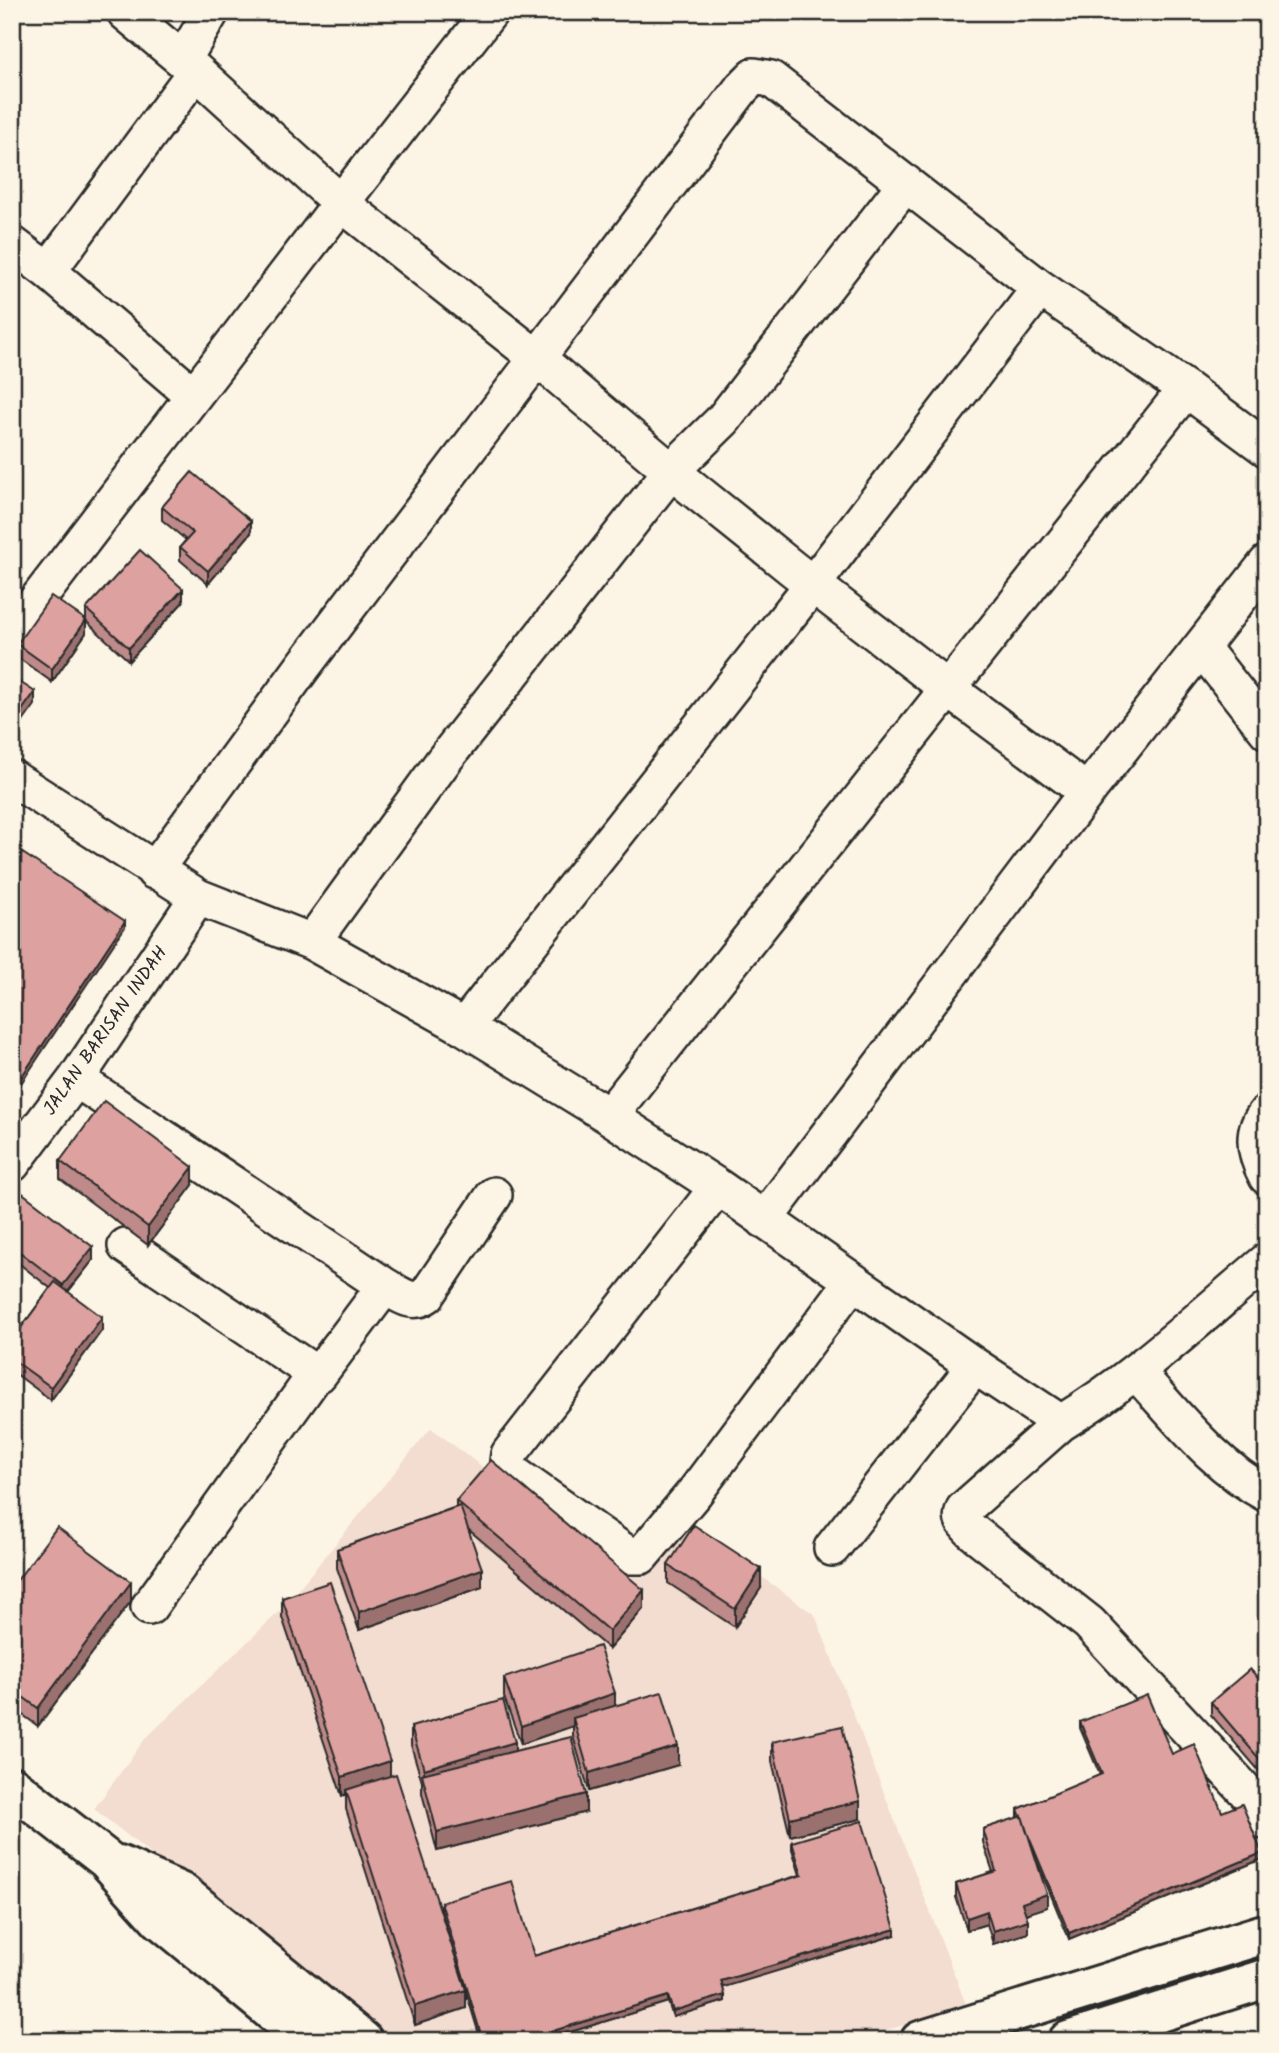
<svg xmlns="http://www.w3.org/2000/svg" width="1279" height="2053" viewBox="0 0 1279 2053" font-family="Kalam,sans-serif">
  <rect width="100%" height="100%" fill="#fcf5e5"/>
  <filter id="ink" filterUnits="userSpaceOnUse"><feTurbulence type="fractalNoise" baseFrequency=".0143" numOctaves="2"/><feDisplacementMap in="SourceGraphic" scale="14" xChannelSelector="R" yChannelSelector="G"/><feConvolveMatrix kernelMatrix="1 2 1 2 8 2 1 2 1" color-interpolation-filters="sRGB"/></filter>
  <g filter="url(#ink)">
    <!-- built -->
    <path fill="#f3dcd0" d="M431,1428L630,1579L682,1520L815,1615L967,2007L849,2041H388L94,1809L145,1739L281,1610Z"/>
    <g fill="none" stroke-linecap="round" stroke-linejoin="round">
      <defs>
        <path id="minor" d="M125,12L196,71L341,203L537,358L671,471L793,569L947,688L1087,792
          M183,60L211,12
          M12,244L48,271L193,395
          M48,271L196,71
          M12,633L341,203L490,12
          M1201,647L1267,731
          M12,778L198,897L312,942L464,1027L609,1116L718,1187L975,1366L1061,1423C1136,1378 1200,1317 1267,1261
          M154,871L302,668L742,88L754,76L771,79L1040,288L1186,389L1267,449
          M312,942L444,760L671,471L723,420L906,183
          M464,1027L813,584L1040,288
          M76,1079L385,1286C399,1294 412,1306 427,1295L494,1195
          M1267,1112C1250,1132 1255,1155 1267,1177
          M609,1116L1186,389
          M12,1164L76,1079L198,897
          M718,1187L509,1454L508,1462L510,1471L630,1556H641L695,1492L853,1281
          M764,1220L1087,792L1267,563
          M126,1246L316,1374H319L385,1286
          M1136,1372C1176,1415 1214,1466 1267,1494
          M1061,1423L964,1509C959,1520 966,1525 973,1532L1089,1623L1256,1802L1267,1822
          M832,1548L975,1366
          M149,1607L316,1374"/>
        <path id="primary" d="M12,1786L107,1860L160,1919L308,2041
          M119,1865L182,1893L363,2041"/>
        <path id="trunk" d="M920,2041L1267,1933
          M1068,2041L1267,1978"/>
      </defs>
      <!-- minor casing -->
      <use href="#minor" stroke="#2b2b2b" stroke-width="40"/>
      <!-- primary casing -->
      <use href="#primary" stroke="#2b2b2b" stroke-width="44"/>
      <!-- trunk casing -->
      <use href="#trunk" stroke="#2b2b2b" stroke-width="44"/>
      <!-- minor -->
      <use href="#minor" stroke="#fcf5e5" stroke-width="35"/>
      <!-- primary -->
      <use href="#primary" stroke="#fcf5e5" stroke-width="38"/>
      <!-- trunk -->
      <use href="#trunk" stroke="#fcf5e5" stroke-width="38"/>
    </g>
    <!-- wall -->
    <path fill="#be8b8a" stroke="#2b2b2b" stroke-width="2" d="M162,507L251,533L208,584L180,560V547L186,540L162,520Z
      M183,602L129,661L86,621V633L52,682L17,657V644L86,620V609Z
      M60,1161L193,1185L148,1245L60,1179Z
      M12,1185L93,1260L68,1292L102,1330L51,1400L12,1371V1340L50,1288L12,1258Z
      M456,1501L644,1608L609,1649L469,1530L482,1587L359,1630L337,1568V1549L456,1507Z
      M668,1565L761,1588L735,1627L668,1583Z
      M12,1587L131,1601L38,1726L12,1707Z
      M282,1598L390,1776L466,2008L415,2025L346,1809V1794L342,1796L282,1617Z
      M504,1678L615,1706L678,1765L589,1791L573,1736V1726L521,1744L504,1697Z
      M1267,1688V1780L1211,1715V1702Z
      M1080,1722L1172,1754L1262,1859L1069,1939L1036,1859L1047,1907L1026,1914L1028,1933L993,1944L987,1924L967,1930L956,1897V1884L993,1872L983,1842V1829L1018,1818V1809L1100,1775L1080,1728Z
      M411,1727L515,1751L586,1812L437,1851L422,1793V1782L411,1745Z
      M772,1742L860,1819L790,1836L772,1761Z
      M792,1842L895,1935L723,1987L725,2001L673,2017L668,2002L541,2041H481L441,1909V1902L534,1956L800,1875L792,1849Z"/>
    <!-- shaded-wall -->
    <path fill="#9b7170" stroke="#2b2b2b" stroke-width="2" d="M251,521V533L208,584V571Z
      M183,589V602L129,661V648Z
      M86,620V633L52,682V669Z
      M35,692V705L12,737V724Z
      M125,921V927L12,1097V1091Z
      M193,1167V1185L148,1245V1227Z
      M93,1247V1260L63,1298V1285Z
      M102,1317V1330L51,1400V1387Z
      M482,1569V1587L359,1630V1612Z
      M761,1569V1588L735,1627V1609Z
      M131,1582V1601L38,1726V1708Z
      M644,1590V1608L609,1649V1631Z
      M615,1693V1712L573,1718V1726L521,1744V1726Z
      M515,1742V1761L424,1780V1769Z
      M678,1746V1765L589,1791V1773Z
      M390,1761V1779L346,1790V1794L342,1796V1777Z
      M586,1794V1812L437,1851V1832Z
      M860,1801V1819L790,1836V1818Z
      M1262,1853V1859L1069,1939V1933Z
      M1047,1894V1907L1022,1915V1903Z
      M987,1911V1924L967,1930V1918Z
      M1028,1920V1933L993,1944V1931Z
      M895,1929V1935L721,1988V1981Z
      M466,1990V2008L415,2025V2006Z
      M725,1995V2001L673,2017V2011Z
      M668,1996V2002L541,2041H520Z"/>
    <!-- building -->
    <path fill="#dda2a0" stroke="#2b2b2b" stroke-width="2" d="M192,472L251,521L208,571L180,547L193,533L162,507Z
      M140,550L183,589L129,648L86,609Z
      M51,596L86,620L52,669L17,644Z
      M12,677L35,692L12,724Z
      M12,846L125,921L12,1091Z
      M104,1101L193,1167L148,1227L60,1161Z
      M12,1185L93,1247L63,1285L12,1246Z
      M55,1282L102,1317L51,1387L12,1359V1340Z
      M491,1460L644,1590L609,1631L456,1501Z
      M460,1506L482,1569L359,1612L337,1549Z
      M694,1525L761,1569L735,1609L668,1565Z
      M57,1527L131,1582L38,1708L12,1689V1587Z
      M330,1582L390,1761L342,1777L282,1598Z
      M599,1646L615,1693L521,1726L504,1678Z
      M1250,1669L1267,1688V1768L1211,1702Z
      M662,1692L678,1746L589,1773L573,1718Z
      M1147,1695L1172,1754L1194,1744L1222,1812L1242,1804L1262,1853L1069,1933L1026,1830L1022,1816L1021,1817L1018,1809L1102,1774L1080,1722Z
      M503,1700L515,1742L424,1769L411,1727Z
      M842,1726L860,1801L790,1818L772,1742Z
      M571,1737L586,1794L437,1832L422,1774Z
      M396,1774L466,1990L415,2006L346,1790Z
      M1022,1816L1047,1894L1022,1903L1028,1920L993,1931L987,1911L967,1918L956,1884L996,1871L983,1829Z
      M862,1821L895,1929L721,1981L725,1995L673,2011L668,1996L520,2041H483L441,1902L512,1881L534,1956L802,1875L792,1842Z"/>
  </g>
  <g text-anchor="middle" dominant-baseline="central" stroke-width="6" stroke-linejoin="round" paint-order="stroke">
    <!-- street labels -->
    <g font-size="19" fill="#2b2b2b" stroke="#fcf5e5">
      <text transform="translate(106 1031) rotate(-55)">JALAN BARISAN INDAH</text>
    </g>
  </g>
  <!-- margin -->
  <rect width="1279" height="2053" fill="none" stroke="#fcf5e5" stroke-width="42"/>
  <rect x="21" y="21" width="1237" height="2011" fill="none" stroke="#2b2b2b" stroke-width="2.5" filter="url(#ink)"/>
</svg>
